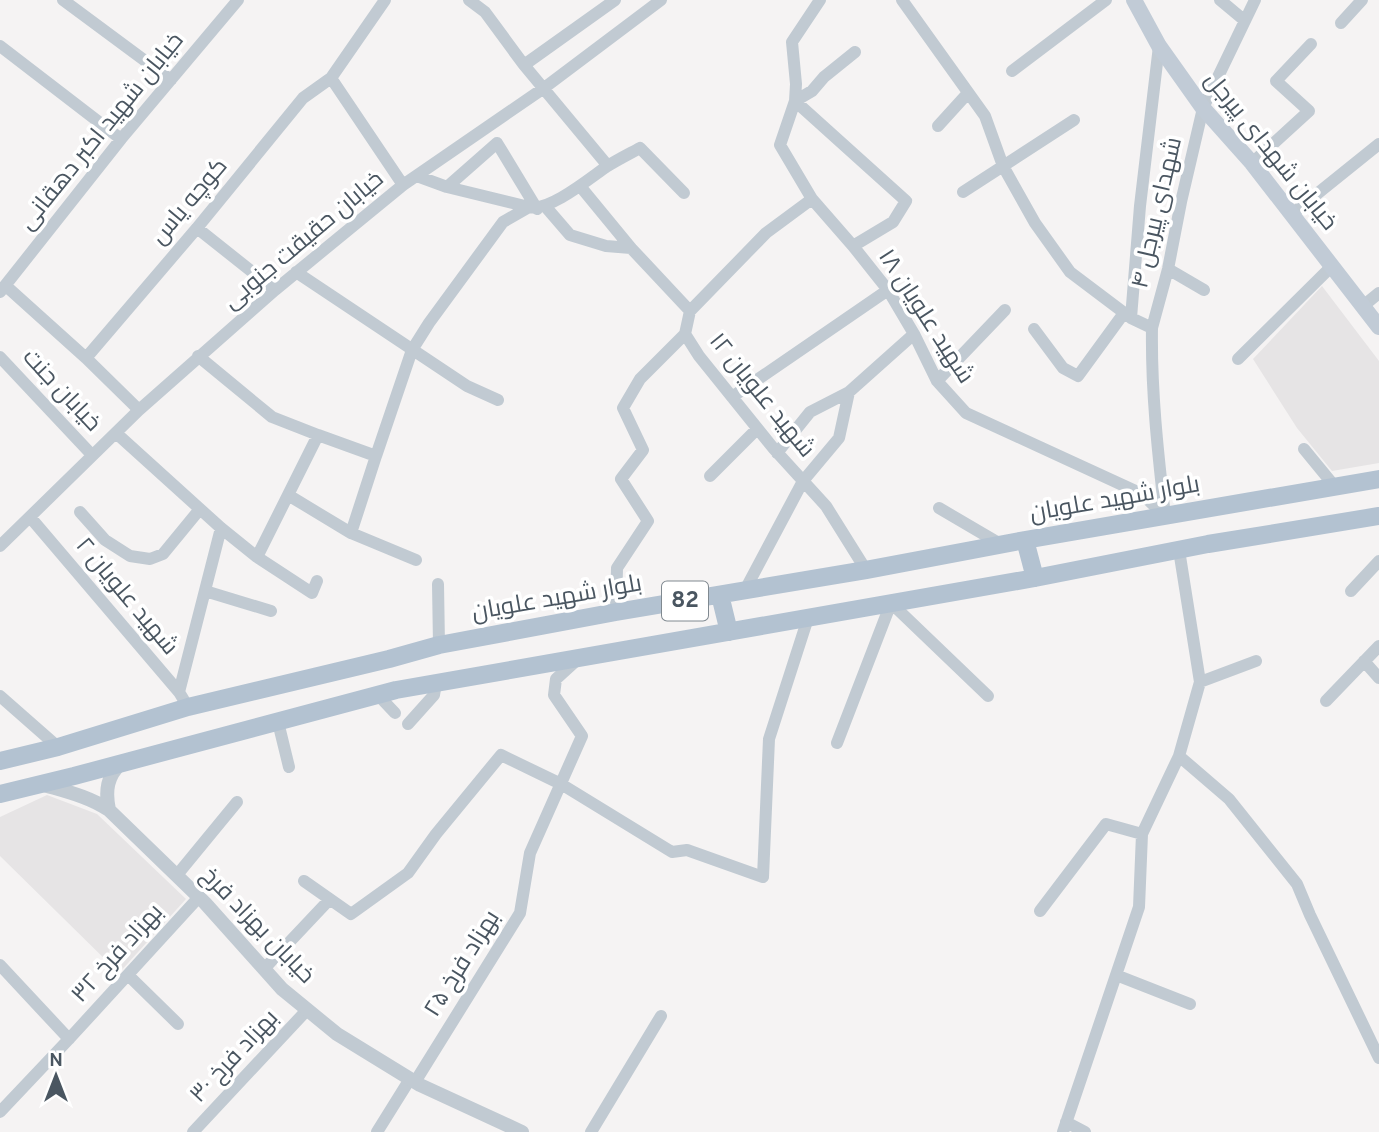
<svg xmlns="http://www.w3.org/2000/svg" width="1379" height="1132" viewBox="0 0 1379 1132" font-family="Overpass,Cairo,sans-serif">
  <rect width="100%" height="100%" fill="#f5f3f3"/>
  <!-- education -->
  <path fill="#e6e4e5" d="M1322,286L1379,361V463L1332,471L1297,428L1253,359Z
    M47,795L97,814L186,899L119,973L0,856V817Z"/>
  <g fill="none" stroke-linecap="round" stroke-linejoin="round">
    <!-- minor -->
    <path stroke="#c1cad2" stroke-width="12" d="M63,0L171,80
      M385,0L331,78L403,185
      M469,0L485,12L524,65L608,166
      M902,0L985,116L1003,166L1035,223L1070,272L1131,318L1152,328C1151,391 1158,453 1165,516
      M1220,0L1244,20
      M1341,23L1362,0
      M0,46L121,139
      M524,65L615,0
      M1012,71L1106,0
      M938,126L968,93
      M1252,163L1309,111L1276,81L1311,44
      M417,176L447,187L529,207
      M580,186L631,248L690,311L685,334L699,356L774,449L826,506L866,570
      M447,187L497,143L537,209
      M963,192L1074,120
      M812,199L853,246L888,290L914,334L937,381L966,413L1142,494L1165,516
      M545,206L570,235L606,246L631,248
      M1292,214L1379,144
      M197,228L275,290
      M853,246L893,222L906,201L795,101L812,91L824,77L855,52
      M1168,269L1204,290
      M296,272L467,386L498,400
      M6,286L86,358L139,410
      M0,292L121,139L238,0
      M1363,306L1379,293
      M690,311L766,233L812,199L780,145L795,101L796,84L792,42L820,0
      M1131,318L1140,206L1159,46
      M1152,328L1168,269L1181,202L1203,108L1255,0
      M1034,329L1063,368L1078,376L1124,313
      M198,356L272,417L318,435
      M0,357L92,455
      M86,358L197,228L303,98L331,78
      M1238,359L1332,266
      M937,381L1005,310
      M732,397L888,290
      M116,433L221,528L257,557L318,435L376,456L412,350L429,323L503,222L529,207C549,212 590,178 606,167C617,160 629,154 640,148L684,193
      M1304,449L1336,488
      M777,453L810,412L849,392
      M376,456L351,533L416,560
      M710,476L757,429
      M288,495L351,533
      M939,508L1002,545
      M80,512L105,540L130,556L150,559L163,554L200,509
      M30,517L179,692L188,707
      M0,546L139,410L275,290L403,185L544,88L661,0
      M257,557L312,593L317,581
      M438,584L439,645
      M745,590L803,481L839,438L849,392L914,334
      M205,591L271,611
      M1351,591L1379,561
      M616,612L617,568L648,521L621,479L643,450L623,408L640,379L685,334
      M1364,661L1379,678
      M1200,682L1256,661
      M179,692L221,528
      M378,695L395,713
      M0,696L58,747
      M1326,701L1379,646
      M278,722L289,767
      M408,724L434,695L436,683
      M837,743L891,603L988,696
      M1179,756L1229,799L1297,884L1310,915L1379,1058
      M177,875L237,802
      M304,881L351,914L408,873L436,834L501,755L561,784L672,852L687,850L763,877L769,739L808,618
      M1040,911L1106,824L1142,834
      M0,965L69,1039
      M264,969L330,899
      M128,975L178,1024
      M1116,975L1190,1004
      M415,1082L520,913L530,853L582,736L554,695L556,679L578,659
      M0,1112L69,1039L199,897
      M1066,1122L1085,1132
      M193,1132L307,1010
      M377,1132L410,1079
      M591,1132L661,1016
      M1063,1132L1139,907L1142,834L1179,756L1200,682L1179,550"/>
    <!-- tertiary -->
    <path stroke="#c1cad2" stroke-width="14" d="M41,784C64,791 88,796 109,810L205,903L282,989L337,1034L420,1085L522,1132
      M109,810C105,791 107,776 121,763"/>
    <!-- secondary -->
    <path stroke="#c1cbd6" stroke-width="16" d="M1134,0L1159,46L1203,108L1252,163L1379,327"/>
    <!-- primary -->
    <path stroke="#b3c2d1" stroke-width="18" d="M1025,540L1035,578
      M720,595L729,632
      M0,761L58,747L188,707L389,659L439,645L616,612L866,570L1025,540L1379,479
      M0,794L74,776L396,690L1035,578L1208,544L1379,516"/>
  </g>
  <g text-anchor="middle" dominant-baseline="central" stroke-width="7" stroke-linejoin="round" paint-order="stroke">
    <!-- shield labels -->
    <rect fill="#fff" stroke="#808990" stroke-width="2" x="662" y="581.5" width="46" height="39" rx="5"/>
    <g font-size="23" font-weight="bold" fill="#4a5661">
      <text x="685" y="601">82</text>
    </g>
    <!-- street labels -->
    <g font-size="24" fill="#4a5661" stroke="#fff">
      <text transform="translate(102 132) rotate(-51)">خیابان شهید اکبر دهقانی</text>
      <text transform="translate(1270 152) rotate(51)">خیابان شهدای پیرجل</text>
      <text transform="translate(190 202) rotate(-50)">کوچه یاس</text>
      <text transform="translate(1158 213) rotate(-77)">شهدای پیرجل ۴</text>
      <text transform="translate(304 241) rotate(-40)">خیابان حقیقت جنوبی</text>
      <text transform="translate(925 317) rotate(57)">شهید علویان ۱۸</text>
      <text transform="translate(61 391) rotate(47)">خیابان جنت</text>
      <text transform="translate(761 396) rotate(51)">شهید علویان ۱۲</text>
      <text transform="translate(1115 500) rotate(-10)">بلوار شهید علویان</text>
      <text transform="translate(126 597) rotate(50)">شهید علویان ۲</text>
      <text transform="translate(557 599) rotate(-10)">بلوار شهید علویان</text>
      <text transform="translate(257 926) rotate(46)">خیابان بهزاد فرخ</text>
      <text transform="translate(118 954) rotate(-48)">بهزاد فرخ ۳۲</text>
      <text transform="translate(463 964) rotate(-58)">بهزاد فرخ ۲۵</text>
      <text transform="translate(235 1057) rotate(-47)">بهزاد فرخ ۳۰</text>
    </g>
  </g>
  <!-- north arrow -->
  <g transform="translate(56 1076)" stroke="#ffffff" stroke-width="5" paint-order="stroke">
  <path d="M0-5L12 26L0 18L-12 26Z" fill="#4a5661"/>
  <text y="-10" font-size="19" font-weight="bold" text-anchor="middle" fill="#4a5661">N</text>
  </g>
</svg>
